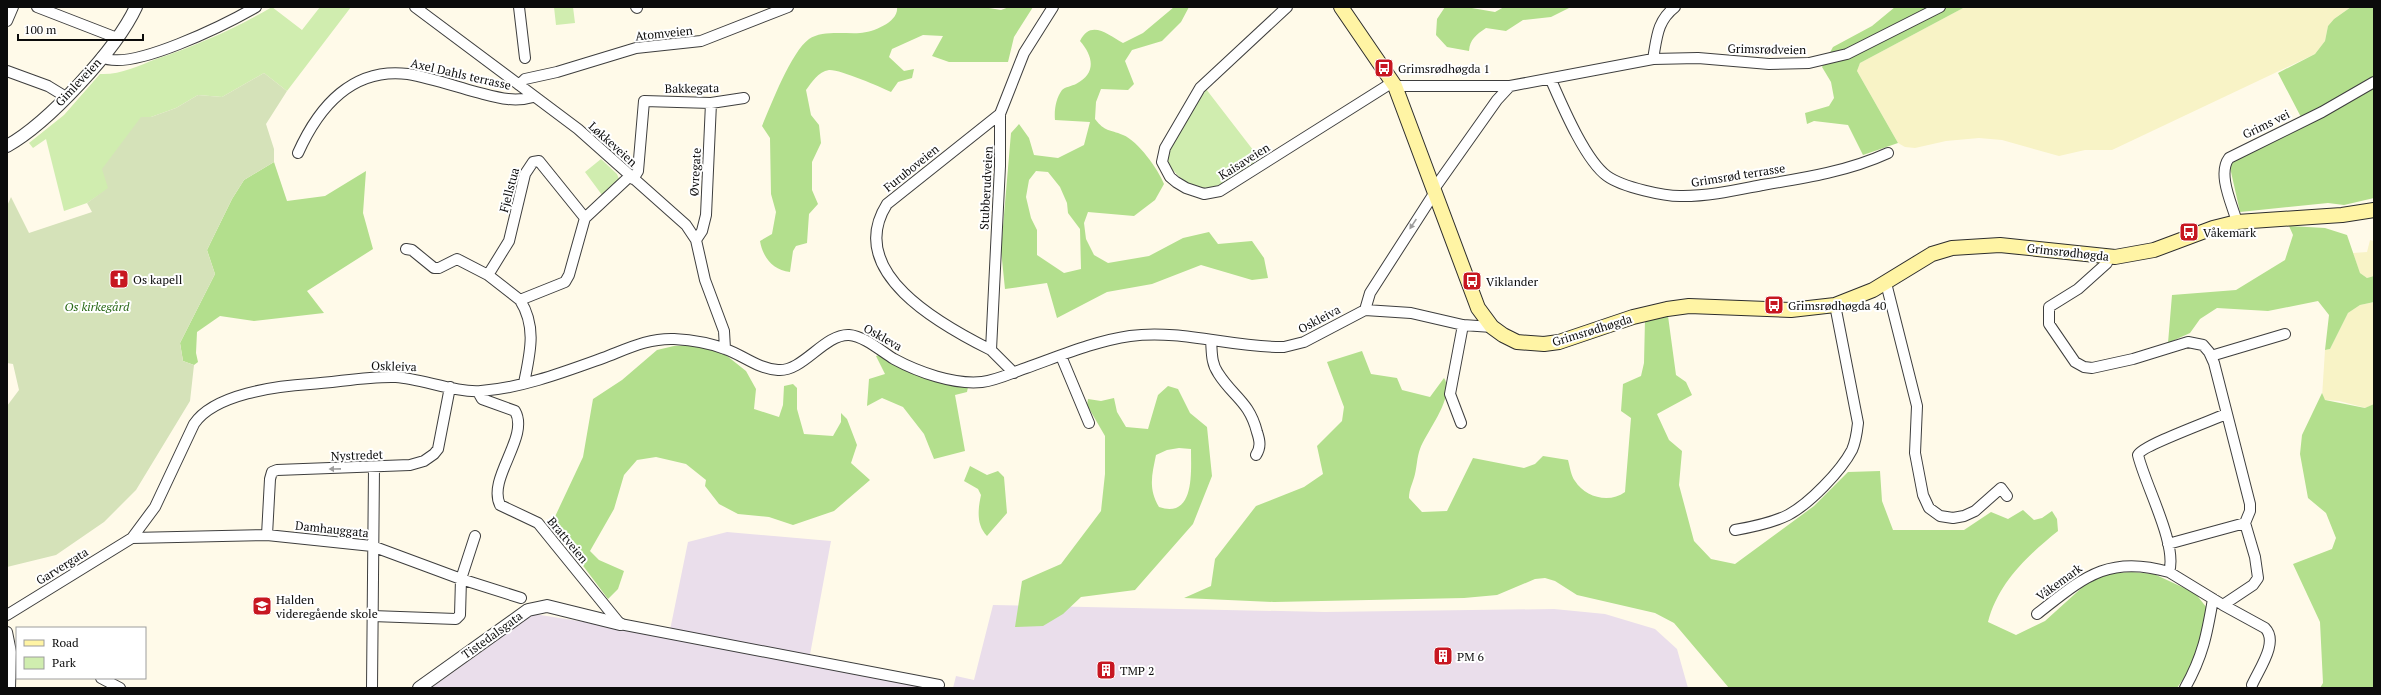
<svg xmlns="http://www.w3.org/2000/svg" width="2381" height="695" viewBox="0 0 2381 695" font-family="'PT Serif',serif">
  <rect width="100%" height="100%" fill="#fffae9"/>
  <!-- industrial -->
  <path fill="#eadeeb" d="M727,532L831,541L809,660L950,688H431L534,614L669,635L688,542Z
    M993,605L1325,612L1554,609L1605,614L1655,629L1677,649L1688,688H953L956,676L974,680Z"/>
  <!-- farmland -->
  <path fill="#f8f3c6" d="M1965,7H2351L2334,19L2328,26L2325,41L2315,54L2112,150H2085L2059,156L2002,140L1979,138L1946,141L1915,148L1905,147L1898,143L1857,71L1860,63Z
    M2370,240L2374,241V276L2367,278L2360,273L2353,253L2367,252Z
    M2374,302V404L2366,408L2339,401L2325,400L2322,397L2325,350L2330,349L2348,313L2360,305Z"/>
  <!-- green -->
  <path fill="#d0edaf" d="M272,7L302,30L320,7H351L287,91L264,73L222,97L198,95L176,108L151,117L108,189L87,203L64,211L46,139L33,148L29,143L64,115L100,74C120,75 138,66 156,59C198,45 234,29 272,7Z
    M554,7H573L575,23L556,25Z
    M1206,89L1260,159C1226,183 1200,207 1168,164L1169,147Z
    M601,159L617,174L619,179L602,195L585,172Z"/>
  <!-- forest -->
  <path fill="#b3df8d" fill-rule="evenodd" d="M897,7H983L1001,10L1009,7H1033L1014,37L1008,62H949L932,56L943,36L923,35L892,49L889,57L904,71L914,69L912,78L898,82L891,92C881,87 839,69 829,70C818,72 812,82 806,90L811,115L819,125L821,143L812,162V190L818,204L809,214L807,243L796,246L793,251L790,272C773,270 763,258 760,241L772,234L776,212L771,194L770,138L762,126C771,105 791,52 809,39C822,30 845,34 860,33C873,32 899,22 897,7Z
    M1174,7H1189L1181,22L1162,41L1132,50L1125,61L1134,84L1128,90L1101,89L1096,102L1095,119C1105,132 1109,129 1123,135C1138,141 1158,169 1164,184L1155,200L1134,216L1088,212L1084,223L1086,239L1094,255L1108,263L1149,256L1183,238L1209,232L1218,244L1252,241L1264,258L1268,278L1252,280L1201,265L1152,284L1107,292L1057,318L1047,283L1005,289L1001,250L1011,133L1019,124L1029,138L1034,155L1058,158L1084,145L1090,122L1055,120C1054,110 1056,98 1062,90C1065,87 1072,86 1076,84C1097,73 1093,56 1080,41C1091,19 1108,35 1123,43L1143,33ZM1036,171L1048,172L1060,187L1067,203L1068,213L1080,229L1081,269L1064,273L1037,255V230L1031,218L1026,197L1029,180Z
    M1445,7H1466L1495,12L1504,7H1571L1551,17L1523,20L1506,31L1486,28C1476,35 1470,39 1469,51L1447,47L1436,35L1437,19Z
    M1895,7H1965L1860,63L1857,71L1898,143L1863,155L1848,125L1814,121L1807,124L1805,113L1829,106L1834,98L1831,82L1822,67L1833,47L1872,26Z
    M2351,7H2374V198L2344,205L2328,203L2240,212L2227,154L2302,119L2278,73L2315,54L2325,41L2328,26L2334,19Z
    M274,162L287,201L325,196L366,171L363,213L373,249L307,291L324,313L254,321L220,316L197,332L196,353L198,362L194,365L183,361L180,343L215,274L207,250L232,199L244,180Z
    M2289,226L2325,228L2347,235L2360,273L2367,278L2374,276V302L2360,305L2348,313L2330,349L2325,350L2329,315L2318,301L2268,311L2217,308L2200,319L2190,333L2168,343L2172,295L2236,290L2285,260L2293,235Z
    M1668,316L1676,375L1686,382L1692,395L1657,414L1669,440L1682,451L1679,485L1694,541L1711,559L1735,564L1814,506L1848,472L1880,471L1882,501L1893,530H1964L1991,512L2008,519L2023,510L2034,520L2042,518L2052,511L2057,519L2058,531C2028,555 1998,583 1988,622L2016,635L2045,621L2097,574L2132,572L2154,574L2195,593L2207,608L2194,663L2177,688H1729L1674,623L1655,613L1577,595L1555,581L1545,578L1535,579L1497,595L1464,598L1274,602L1184,598L1211,586L1215,559L1256,506L1304,487L1323,474L1317,446L1342,421L1344,407L1327,362L1362,351L1371,374L1397,378L1402,390L1430,397L1444,378C1456,396 1427,431 1420,449C1417,457 1417,466 1415,474C1413,483 1409,489 1409,498L1422,512L1447,511L1473,458L1524,468L1535,464L1543,456L1568,460C1570,467 1571,476 1575,481C1585,497 1609,504 1625,492L1631,418L1621,411L1623,384L1641,376L1644,363L1645,319Z
    M694,345L722,352L746,371L756,389L754,409L779,417L783,405L784,386L793,384L797,388V409L804,434L833,436L841,422V413L847,419L857,445L851,463L870,480L834,511L793,525L769,517L738,514L719,504L705,486L706,480L686,464L656,457L637,460L624,475L614,509L590,551L599,560L624,571L618,589L608,599L569,547L553,530L552,523L583,457L593,399L622,380L657,350L674,346Z
    M879,355L932,381L968,387L967,392L955,395L965,451L934,459L924,434L903,407L882,398L867,406L869,379L885,374L876,356Z
    M1168,386L1178,389L1190,413L1207,427L1212,476L1193,524L1135,590L1081,597L1063,614L1043,626L1015,627L1022,581L1061,564L1101,511L1105,474V436L1087,405L1088,399L1101,401L1114,398L1117,412L1126,427L1148,429L1158,395ZM1179,448L1191,449C1191,472 1195,519 1159,507C1148,488 1152,475 1156,455L1167,450Z
    M2322,393L2325,400L2365,408L2374,404V688H2320L2323,683L2320,622L2293,564L2332,549L2336,538L2326,513L2308,498L2300,454L2302,435Z
    M970,466L987,475L998,471L1004,477L1007,513L987,536C976,525 978,509 981,495L978,489L964,481Z"/>
  <!-- cemetery -->
  <path fill="#d5e2b9" d="M264,73L287,91L266,124L274,149V162L244,180L232,199L207,250L215,274L180,343L183,361L194,365L190,401L136,490L104,522L56,555L7,567V406L19,390L13,364L7,363V206L11,197L29,233L92,212L87,203L108,188L102,169L141,117H151L176,108L198,95L222,97Z"/>
  <g fill="none" stroke-linecap="round" stroke-linejoin="round">
    <defs>
      <path id="minor" d="M37,7L117,38
        M415,7L578,129L686,225L696,240L705,280L724,331L725,349
        M519,7L525,58
        M636,7L637,8
        M1287,7L1200,88L1165,148L1162,162L1170,177L1176,182L1186,188L1204,194L1220,191L1393,82
        M7,21L13,7
        M102,57C130,73 228,23 256,7
        M1653,59C1657,37 1657,21 1675,7
        M7,71L48,86L66,97
        M1551,80C1562,105 1585,160 1607,176C1622,187 1666,197 1683,196C1710,196 1736,190 1762,185C1805,178 1849,171 1888,153
        M519,85L525,79L557,72L636,48L701,41L788,7
        M1395,86H1510L1653,59L1698,58L1769,64L1809,63L1847,54L1940,7
        M298,153C319,106 353,67 408,74C431,78 454,86 476,92C496,97 513,103 533,97
        M633,179L638,171L644,101L711,103L744,98
        M1434,189L1497,100L1510,86
        M2237,222C2232,204 2217,174 2229,158L2322,112L2374,82
        M696,240L702,231L706,215L711,103
        M406,249L412,250L434,268H439L457,259L488,275
        M2107,257V263L2078,289L2049,307V324L2075,362L2084,367L2092,368L2133,359L2188,342L2203,345L2209,352L2214,363L2250,504V511L2245,523L2255,557L2258,578L2253,585L2223,605L2169,572C2178,545 2145,485 2138,455C2141,446 2213,420 2226,414
        M1886,283L1917,406L1915,453L1923,495L1929,508L1940,516L1953,518L1964,516L1975,511L2001,488L2007,496
        M520,300L488,275L509,241L525,174L533,162L539,161L585,218
        M1365,310L1370,293L1435,192
        M1211,340C1212,352 1211,363 1218,373C1233,397 1249,401 1257,432C1260,441 1261,447 1256,455
        M991,350C941,325 844,272 887,204L1000,114
        M1061,356L1089,423
        M2211,356L2285,334
        M1014,373L991,350L1000,166V114L1024,53L1053,7
        M524,383C530,353 537,327 520,300L565,282L569,275L585,218L630,176
        M478,392L482,399L515,411C530,437 487,478 500,505L538,523L620,624L939,685
        M1461,423L1450,394L1463,325
        M1735,530C1752,527 1772,523 1788,515C1809,504 1841,471 1852,450C1856,441 1857,432 1858,423L1835,305
        M267,535L270,479L272,472L277,470L410,465L424,461L434,454L438,449L450,387
        M132,538L267,535L372,546L461,579L521,598
        M2168,544L2245,523
        M2223,605L2265,628C2279,642 2259,669 2252,685
        M2037,614C2082,579 2107,554 2169,572
        M7,615L132,538L155,507L194,424C214,394 277,386 310,384C339,382 368,376 396,377C422,379 457,393 481,391C522,388 564,372 603,358C627,349 648,338 674,339C691,340 710,343 725,349C743,355 758,369 778,370C803,372 824,334 849,335C864,336 881,351 894,359C918,372 954,385 982,382C998,380 1011,373 1026,368C1060,356 1095,341 1130,336C1182,329 1233,348 1284,347L1304,342L1365,310L1411,313L1463,325L1492,327
        M372,616L456,619L460,615L461,579L475,536
        M7,632L11,652L10,688
        M101,678L120,688
        M372,688L374,468
        M2185,688C2203,656 2207,634 2213,599"/>
      <path id="tertiary" d="M7,146C48,123 116,50 136,7
        M419,688L528,610L547,606L620,624"/>
      <path id="secondary" d="M1341,7L1395,86L1478,308L1492,327L1503,335L1517,342L1544,344L1559,342L1633,317L1667,309L1689,306L1791,310L1835,305L1873,290L1932,254L1952,248L2000,245L2115,257L2154,250L2213,228L2237,222L2342,215L2374,210"/>
    </defs>
    <!-- minor casing -->
    <use href="#minor" stroke="#3e3e3e" stroke-width="12"/>
    <!-- tertiary casing -->
    <use href="#tertiary" stroke="#3e3e3e" stroke-width="14"/>
    <!-- secondary casing -->
    <use href="#secondary" stroke="#2d2d2d" stroke-width="16"/>
    <!-- minor -->
    <use href="#minor" stroke="#fff" stroke-width="10"/>
    <!-- tertiary -->
    <use href="#tertiary" stroke="#fff" stroke-width="12"/>
    <!-- secondary -->
    <use href="#secondary" stroke="#fff4a4" stroke-width="14"/>
  </g>
  <!-- one-way arrows -->
  <defs><path id="oneway-solid" d="M-6-.8H1V-3.2L6.5 0L1 3.2V.8H-6Z"/></defs>
  <g fill="#9d9d9d">
    <use href="#oneway-solid" transform="translate(1413 224) rotate(124)"/>
    <use href="#oneway-solid" transform="translate(335 469) rotate(179)"/>
  </g>
  <!-- icons -->
  <defs>
    <symbol id="bus-square" viewBox="-11 -11 22 22"><rect x="-9" y="-9" width="18" height="18" rx="4" fill="#c71721" stroke="#fff"/><path d="M-5-6H5V4H4V6H2V4H-2V6H-4V4H-5ZM-3.5-4V0h7V-4ZM-3.5 1.2v1.5H-2V1.2ZM2 1.2v1.5H3.5V1.2Z" fill="#fff"/></symbol>
    <symbol id="church-square" viewBox="-11 -11 22 22"><rect x="-9" y="-9" width="18" height="18" rx="4" fill="#c71721" stroke="#fff"/><path d="M-1.2-6h2.4v3.5h3.3v2.4h-3.3V6h-2.4V-.1h-3.3v-2.4h3.3Z" fill="#fff"/></symbol>
    <symbol id="school-square" viewBox="-11 -11 22 22"><rect x="-9" y="-9" width="18" height="18" rx="4" fill="#c71721" stroke="#fff"/><path d="M0-5L7-2L0 1L-7-2ZM-4 1L0 2.5L4 1V4Q0 6-4 4Z" fill="#fff"/></symbol>
    <symbol id="building-square" viewBox="-11 -11 22 22"><rect x="-9" y="-9" width="18" height="18" rx="4" fill="#c71721" stroke="#fff"/><path d="M-4-6H4V6H1V3H-1V6H-4ZM-2.5-4.3h1.7v1.8h-1.7ZM.8-4.3h1.7v1.8H.8ZM-2.5-1h1.7V.8h-1.7ZM.8-1h1.7V.8H.8Z" fill="#fff"/></symbol>
  </defs>
  <g fill-rule="evenodd">
    <use href="#bus-square" x="1373" y="57" width="22" height="22"/>
    <use href="#bus-square" x="2178" y="221" width="22" height="22"/>
    <use href="#church-square" x="108" y="268" width="22" height="22"/>
    <use href="#bus-square" x="1461" y="270" width="22" height="22"/>
    <use href="#bus-square" x="1763" y="294" width="22" height="22"/>
    <use href="#school-square" x="251" y="595" width="22" height="22"/>
    <use href="#building-square" x="1432" y="645" width="22" height="22"/>
    <use href="#building-square" x="1095" y="659" width="22" height="22"/>
  </g>
  <g text-anchor="middle" dominant-baseline="central" stroke-width="4" stroke-linejoin="round" paint-order="stroke">
    <!-- street labels -->
    <g font-size="12" fill="#0b0b0b" stroke="#fff">
      <text transform="translate(664 33) rotate(-6)">Atomveien</text>
      <text transform="translate(1767 49) rotate(1)">Grimsrødveien</text>
      <text transform="translate(461 74) rotate(13)">Axel Dahls terrasse</text>
      <text transform="translate(78 82) rotate(-47)">Gimleveien</text>
      <text transform="translate(692 88) rotate(-1)">Bakkegata</text>
      <text transform="translate(2266 124) rotate(-26)">Grims vei</text>
      <text transform="translate(613 144) rotate(42)">Løkkeveien</text>
      <text transform="translate(1244 161) rotate(-32)">Kaisaveien</text>
      <text transform="translate(911 168) rotate(-39)">Furuboveien</text>
      <text transform="translate(695 172) rotate(-87)">Øvregate</text>
      <text transform="translate(1738 175) rotate(-9)">Grimsrød terrasse</text>
      <text transform="translate(986 188) rotate(-87)">Stubberudveien</text>
      <text transform="translate(509 190) rotate(-75)">Fjellstua</text>
      <text transform="translate(2068 252) rotate(6)">Grimsrødhøgda</text>
      <text transform="translate(1319 319) rotate(-28)">Oskleiva</text>
      <text transform="translate(1592 330) rotate(-17)">Grimsrødhøgda</text>
      <text transform="translate(883 337) rotate(29)">Oskleva</text>
      <text transform="translate(394 366) rotate(2)">Oskleiva</text>
      <text transform="translate(357 455) rotate(-2)">Nystredet</text>
      <text transform="translate(332 529) rotate(6)">Damhauggata</text>
      <text transform="translate(568 540) rotate(50)">Brattveien</text>
      <text transform="translate(62 566) rotate(-32)">Garvergata</text>
      <text transform="translate(2059 582) rotate(-36)">Våkemark</text>
      <text transform="translate(492 635) rotate(-36)">Tistedalsgata</text>
    </g>
    <!-- poi labels -->
    <g font-size="12" fill="#0b0b0b" stroke="#fff" text-anchor="start">
      <text x="1398" y="68">Grimsrødhøgda 1</text>
      <text x="2203" y="232">Våkemark</text>
      <text x="133" y="279">Os kapell</text>
      <text x="1486" y="281">Viklander</text>
      <text x="1788" y="305">Grimsrødhøgda 40</text>
      <text x="276" y="599">Halden<tspan x="276" dy="14">videregående skole</tspan></text>
      <text x="1457" y="656">PM 6</text>
      <text x="1120" y="670">TMP 2</text>
    </g>
    <!-- park labels -->
    <g font-size="12" font-style="italic" fill="#286816" stroke="#fff">
      <text x="97" y="306">Os kirkegård</text>
    </g>
  </g>
  <!-- border -->
  <rect width="2381" height="695" fill="none" stroke="#0b0b0b" stroke-width="16"/>
  <!-- legend -->
  <rect x="16" y="627" width="130" height="52" fill="#ffffff" stroke="#9d9d9d"/>
  <rect x="24" y="640" width="20" height="6" fill="#fff4a4" stroke="#9d9d9d"/>
  <text x="52" y="647" font-size="12" fill="#0b0b0b">Road</text>
  <rect x="24" y="657" width="20" height="12" fill="#d0edaf" stroke="#9d9d9d"/>
  <text x="52" y="667" font-size="12" fill="#0b0b0b">Park</text>
  <!-- scale -->
  <path d="M18 34v6h125v-6" fill="none" stroke="#0b0b0b" stroke-width="2"/>
  <text x="24" y="34" font-size="12" fill="#0b0b0b" stroke="#ffffff" stroke-width="3" paint-order="stroke">100 m</text>
</svg>
